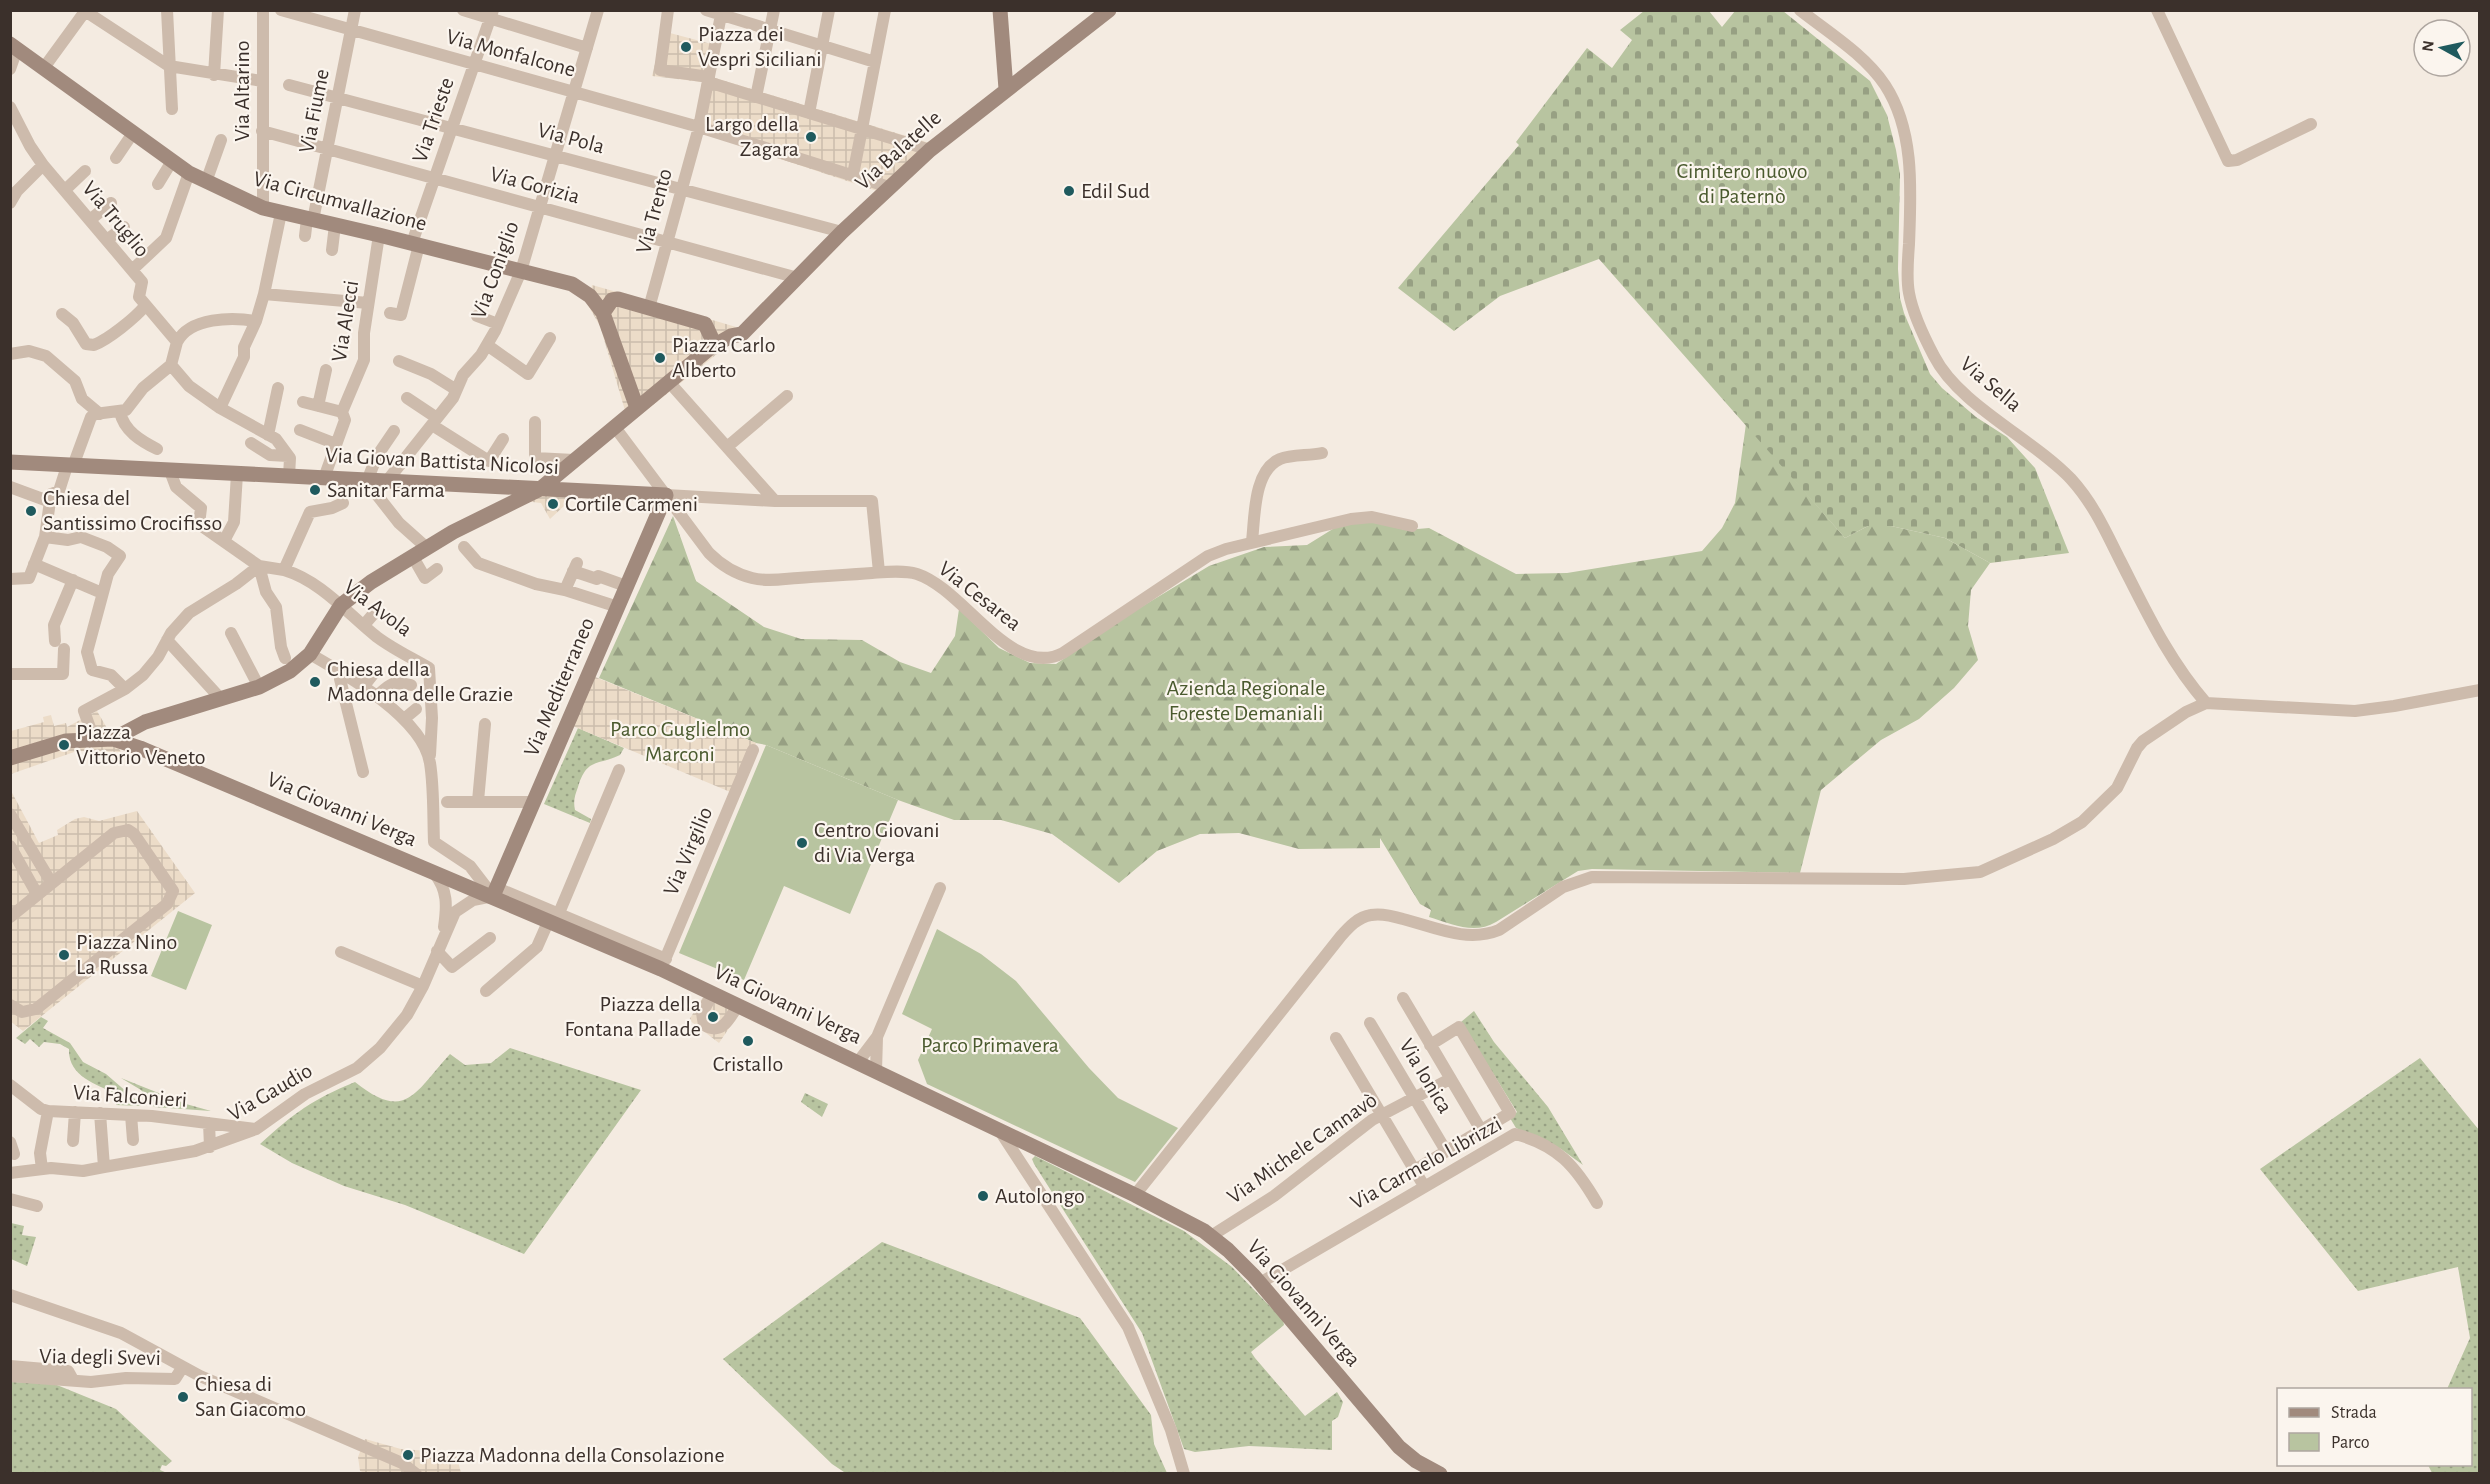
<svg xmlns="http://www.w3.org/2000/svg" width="2490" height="1484" viewBox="0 0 2490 1484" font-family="'Alegreya Sans',sans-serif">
  <defs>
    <pattern id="grass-dots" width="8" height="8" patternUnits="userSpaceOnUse" patternTransform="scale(1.5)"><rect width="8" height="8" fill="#b8c4a0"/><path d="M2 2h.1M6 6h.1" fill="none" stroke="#97a083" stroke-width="1.8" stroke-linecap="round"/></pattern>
    <pattern id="forest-firs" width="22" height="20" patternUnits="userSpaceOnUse" patternTransform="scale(1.5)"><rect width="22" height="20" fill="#b8c4a0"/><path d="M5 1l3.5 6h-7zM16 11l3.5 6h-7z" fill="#97a083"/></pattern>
    <pattern id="cemetery-stones" width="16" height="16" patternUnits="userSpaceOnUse" patternTransform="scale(1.5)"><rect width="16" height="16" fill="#b8c4a0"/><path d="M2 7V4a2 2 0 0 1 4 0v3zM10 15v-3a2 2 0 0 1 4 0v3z" fill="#97a083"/></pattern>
    <pattern id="plaza-grid" width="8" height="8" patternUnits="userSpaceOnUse" patternTransform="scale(1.5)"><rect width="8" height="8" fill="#ecdcc8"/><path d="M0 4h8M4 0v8" fill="none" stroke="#cbbdac"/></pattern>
  </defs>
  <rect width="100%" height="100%" fill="#f4ebe1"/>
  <!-- grass -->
  <path fill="url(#grass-dots)" d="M578,728L624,748L620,755C598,766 587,757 578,787C575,795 573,801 575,810L591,819L590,823L544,804Z
    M1474,1011L1494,1042L1548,1107L1583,1165L1561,1149L1516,1128L1510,1118L1517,1112L1461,1022Z
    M41,1017L48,1021L43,1028L70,1043L83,1062L106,1074L143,1106L116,1105L117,1094C95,1084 68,1076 69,1049L60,1044L44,1042L39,1047L30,1039L25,1044L16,1038Z
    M510,1048L641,1090L524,1254L405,1205L344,1186L292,1163L260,1144C294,1113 313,1099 355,1082C406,1123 415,1092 450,1054L465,1065L491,1063Z
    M2420,1058L2479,1130V1473H2432L2428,1465L2470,1464V1390L2447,1389L2470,1338L2458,1267L2358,1291L2260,1169Z
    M121,1078L186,1104L211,1111L154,1107L141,1090Z
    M805,1093L828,1104L822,1117L801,1102Z
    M1035,1156L1184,1231L1232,1267L1283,1320L1284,1325L1251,1352L1255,1358L1305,1416L1337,1392L1343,1402L1338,1417L1332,1421V1450L1249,1446L1195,1452L1184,1449L1142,1333L1034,1164L1032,1159Z
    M11,1223L24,1226L22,1235L36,1237L27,1266L11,1259Z
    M882,1242L1080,1318L1151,1415L1154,1444L1167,1473L847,1474L832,1464L723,1359Z
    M10,1382L52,1383L116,1409L172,1461L166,1466L162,1465L160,1470L167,1473H11Z"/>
  <!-- forest -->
  <path fill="url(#forest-firs)" d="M1746,424L1845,538L1868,526H1891L1945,538L1990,563L1971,590L1968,626L1978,660L1954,688L1919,719L1881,740L1821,790L1800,873L1592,869L1578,871L1496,922C1474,935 1452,924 1429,917L1431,910L1420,904L1380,838V848L1299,849L1239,833L1200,834L1157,851L1119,883L1052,834L1001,820H954L898,800L766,745L756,743L599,678L673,516L696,581L764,627L801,639L862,640L900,662L931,673L955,636L959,609L999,648L1030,663L1056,664L1133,612L1209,566L1264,547L1307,545L1336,527L1367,521L1406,530L1429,528L1516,574L1567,573L1702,551L1722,528L1735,503Z"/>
  <!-- cemetery -->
  <path fill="url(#cemetery-stones)" d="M1644,11H1709L1722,27L1735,11H1783L1870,81L1887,115L1896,150L1900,174L1898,269L1900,298L1904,313L1930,374L1942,388L1976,417L2007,437L2035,468L2069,553L1990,563L1945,538L1891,526H1868L1845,538L1599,259L1500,296L1454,331L1398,288L1519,145L1516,142L1587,48L1612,68L1632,40L1620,30Z"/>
  <!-- park -->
  <path fill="#b8c4a0" d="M766,745L898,800L850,914L784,886L744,980L679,953Z
    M178,911L212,925L186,990L151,976Z
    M937,929L981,954L1016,981L1089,1068L1118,1098L1178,1128L1135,1182L927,1084L918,1060L932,1029L902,1014Z"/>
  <!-- plaza -->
  <path fill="url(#plaza-grid)" d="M670,33L715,45V78L936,145L883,193L694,130L702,82L652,76L656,60Z
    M592,285L645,300L736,327L717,354L629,424L600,326L589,307Z
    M540,489L566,490L565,505L550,519L541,503L524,501Z
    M588,674L756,743L735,794L568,724Z
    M97,711L121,752L77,751L11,774V731L44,722L43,717L51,715L54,726L66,723L67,727Z
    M10,789L39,843L58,835L57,830L75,819L84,817L99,821L137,811L195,893L23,1031L10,1021Z
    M707,991L738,1015L719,1043L689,1020Z
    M365,1439L401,1449L456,1453L461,1473H365L360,1471L358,1457Z"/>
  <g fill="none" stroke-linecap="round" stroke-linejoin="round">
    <!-- street -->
    <path stroke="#cdbbac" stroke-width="12" d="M167,10L172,109
      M281,10L699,127L889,187
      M463,10L587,48
      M668,10L660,70L709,77
      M706,10L875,62
      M1800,10C1829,33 1864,54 1885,85C1915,131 1911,191 1909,244C1908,260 1906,277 1909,293C1913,315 1924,337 1934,356C1959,405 2032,438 2071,479C2093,503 2106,532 2120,560C2147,613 2168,659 2206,703
      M2157,10L2228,161L2237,160L2311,124
      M85,11L169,66L262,81
      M10,69L17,49
      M43,69L86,10
      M214,75L218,10
      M708,82L930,150
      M289,85L842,232
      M756,97L774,10
      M10,107L30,146L43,165L142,282L139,297L177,342L171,365
      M809,113L829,10
      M262,131L798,278
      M116,158L133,133
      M853,175L885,10
      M206,182L221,140
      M158,184L172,161
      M65,190L85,171
      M10,203L17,191L43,165
      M263,208V10
      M91,219L111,203
      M313,220L355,10
      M305,236L307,219
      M108,239L124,227
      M412,243L493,10
      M332,250L335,225
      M132,270L166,238L189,173
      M264,294L368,303
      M649,308L699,127L722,10
      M390,313L401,315L419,245
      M62,314L73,323L86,344L94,345C109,339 135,318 145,306
      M477,316L498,324
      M177,342C190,317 232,317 256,321
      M487,345L528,374L550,338
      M10,354L29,351L46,356L75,381L82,399L100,414
      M399,361L431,374L455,389
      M171,365L189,386L220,408L276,439L290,458L289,476
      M669,382L775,501
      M407,398L437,418
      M303,402L342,412
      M318,406L326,370
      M220,408L244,357V347L256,321L264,294L281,213
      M120,412C124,431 141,441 157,449
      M535,422V458L574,460
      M432,425L489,461L503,439
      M614,426L709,553C721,565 736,574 752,578C767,582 783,579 798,578C823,576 847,575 872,573C886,572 903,570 917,574C964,589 1011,680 1063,653L1208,556L1226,549L1351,519L1372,517L1412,526
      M300,430L336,444
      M268,435L278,388
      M251,443L270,455L288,456
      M727,447L787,396
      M73,466L91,417L95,414L126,410L143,388L171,365
      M170,471L176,487L201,508L199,524L259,566L266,592L276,607L281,647L285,658
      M324,478L345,420L342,412L364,360V333L379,235
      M367,481L377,456L394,431
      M387,481L453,398L463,375L481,355L495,331L521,271L598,10
      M10,487L48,501
      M377,495L399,523L427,548
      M666,495L775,501H872L879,572
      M45,537L68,540L81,537L107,547L120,556L108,574L87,652L92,670L111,675L125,689
      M224,541L234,522L237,474
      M1252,541C1255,517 1253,471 1280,459C1292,454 1309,456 1322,453
      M464,547L478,563L536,584L565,590L618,607
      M413,557L425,578L437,569
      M34,564L102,593
      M284,570C321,581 348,614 377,637C393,649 412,658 429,668L432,718L430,755
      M573,571L597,579L598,576L626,586
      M10,579L29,578L45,537L51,494L59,491L67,466
      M565,590L577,563
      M364,625L376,611
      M231,633L259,687
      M167,640L220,698
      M55,641L54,625L73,580
      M341,671L340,679L363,772
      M10,674H63L64,649
      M363,687L374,673
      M377,696C391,683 392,681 411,685
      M404,719L416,709
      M94,739L84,711L125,689L143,675L158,657L171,633L189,613L236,584L259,566L284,570L310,512L332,508L343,503
      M478,801L485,724
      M447,802H534
      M10,814L51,882
      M10,846L37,894
      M434,873C448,890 447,906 444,927
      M497,888L666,959
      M559,913L619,770
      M10,917L114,833L128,830L134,834L173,891L167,904L36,1009L22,1012L10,1005
      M437,951L452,967L490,938
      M341,952L423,986
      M661,969L753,750
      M486,991L537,947L549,920
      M713,993L702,1013L704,1025C722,1036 730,1018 738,1005
      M1403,998L1481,1130
      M1370,1023L1446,1151
      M1336,1038L1424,1186
      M858,1062L877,1037
      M876,1071L877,1037L940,888
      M10,1085L41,1109L48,1111L152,1116L255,1129
      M100,1113L104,1167
      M131,1115L133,1140
      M209,1123L210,1147
      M1000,1131L1128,1327L1171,1430L1184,1474
      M73,1141L75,1112
      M10,1142L14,1154
      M42,1169L40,1153L48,1111
      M1415,1170L1510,1113L1459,1027L1430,1045
      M10,1173L51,1168L83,1171L104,1167L195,1151L256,1129L305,1094L357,1068L380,1048L407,1015L423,986L455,912L473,900L493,896L470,866L434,842C433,816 434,788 430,763C423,718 347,675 310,654
      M1135,1195L1341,936C1349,927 1358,917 1371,915C1381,913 1393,916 1403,919C1434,927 1467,943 1499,930L1563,887L1592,877L1904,879L1980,872L2053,839L2082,822L2117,788L2137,748L2143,741L2186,712L2206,703L2355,711L2394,706L2480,690
      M10,1199L37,1206
      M1211,1236L1274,1196L1372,1120L1450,1079
      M1260,1283L1515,1134C1558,1145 1576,1167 1597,1203
      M10,1295L121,1333L200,1376L402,1463L416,1474
      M10,1366L68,1371L73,1380
      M10,1376L91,1382L126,1378L175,1379L182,1368"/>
    <!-- secondary -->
    <path stroke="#a18a7d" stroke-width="15" d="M1000,10L1006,89
      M10,44L189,173L263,208L379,235L572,284L590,296L603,313
      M637,408L603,313L612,300L618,299L705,324L712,339L710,348
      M10,462L666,495L493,896
      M113,739L145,722L259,687L290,671L310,654L341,605L371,582L453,532L540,489L710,348L731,336L742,334L842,232L930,150L1109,10
      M10,758L66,741L113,739L140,748L661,969L1135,1195L1204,1231L1228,1250L1254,1276L1399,1447L1416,1461L1440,1474"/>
  </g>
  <!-- markers -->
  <g fill="#1f5a5e" stroke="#fbf5ee" stroke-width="2">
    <circle cx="686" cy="47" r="6"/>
    <circle cx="811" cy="137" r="6"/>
    <circle cx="1069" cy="191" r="6"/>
    <circle cx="660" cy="358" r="6"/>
    <circle cx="315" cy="490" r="6"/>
    <circle cx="553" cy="504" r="6"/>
    <circle cx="31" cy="511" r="6"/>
    <circle cx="315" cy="682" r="6"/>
    <circle cx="64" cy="745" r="6"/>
    <circle cx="802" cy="843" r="6"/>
    <circle cx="64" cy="955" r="6"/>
    <circle cx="713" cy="1017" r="6"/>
    <circle cx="748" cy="1041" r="6"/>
    <circle cx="983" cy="1196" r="6"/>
    <circle cx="183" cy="1397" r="6"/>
    <circle cx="408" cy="1455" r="6"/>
  </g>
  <g text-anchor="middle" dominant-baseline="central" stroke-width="4.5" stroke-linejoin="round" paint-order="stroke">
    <!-- poi labels -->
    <g font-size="22" fill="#3b302b" stroke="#fbf5ee" text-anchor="start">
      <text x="698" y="34">Piazza dei<tspan x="698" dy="25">Vespri Siciliani</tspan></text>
      <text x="799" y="124" text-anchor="end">Largo della<tspan x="799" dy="25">Zagara</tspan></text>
      <text x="1081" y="191">Edil Sud</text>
      <text x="672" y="345">Piazza Carlo<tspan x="672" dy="25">Alberto</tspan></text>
      <text x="327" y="490">Sanitar Farma</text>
      <text x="43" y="498">Chiesa del<tspan x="43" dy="25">Santissimo Crocifisso</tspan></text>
      <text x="565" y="504">Cortile Carmeni</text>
      <text x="327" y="669">Chiesa della<tspan x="327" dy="25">Madonna delle Grazie</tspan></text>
      <text x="76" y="732">Piazza<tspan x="76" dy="25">Vittorio Veneto</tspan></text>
      <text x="814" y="830">Centro Giovani<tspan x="814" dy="25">di Via Verga</tspan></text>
      <text x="76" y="942">Piazza Nino<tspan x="76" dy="25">La Russa</tspan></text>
      <text x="701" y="1004" text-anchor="end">Piazza della<tspan x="701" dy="25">Fontana Pallade</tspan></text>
      <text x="748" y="1064" text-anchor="middle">Cristallo</text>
      <text x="995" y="1196">Autolongo</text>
      <text x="195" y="1384">Chiesa di<tspan x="195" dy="25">San Giacomo</tspan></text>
      <text x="420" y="1455">Piazza Madonna della Consolazione</text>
    </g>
    <!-- street labels -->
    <g font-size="22" fill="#3b302b" stroke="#fbf5ee">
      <text transform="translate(511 53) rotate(15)">Via Monfalcone</text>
      <text transform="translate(242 91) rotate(-90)">Via Altarino</text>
      <text transform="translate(314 111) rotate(-79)">Via Fiume</text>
      <text transform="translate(433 120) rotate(-71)">Via Trieste</text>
      <text transform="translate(571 138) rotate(15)">Via Pola</text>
      <text transform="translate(898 150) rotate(-42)">Via Balatelle</text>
      <text transform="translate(535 185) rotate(15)">Via Gorizia</text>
      <text transform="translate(340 201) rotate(15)">Via Circumvallazione</text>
      <text transform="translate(654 211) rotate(-75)">Via Trento</text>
      <text transform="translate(116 219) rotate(50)">Via Truglio</text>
      <text transform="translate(495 270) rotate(-70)">Via Coniglio</text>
      <text transform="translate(345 321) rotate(-81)">Via Alecci</text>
      <text transform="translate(1991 384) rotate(40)">Via Sella</text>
      <text transform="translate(442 461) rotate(3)">Via Giovan Battista Nicolosi</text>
      <text transform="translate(980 596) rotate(38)">Via Cesarea</text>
      <text transform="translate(378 608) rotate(37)">Via Avola</text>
      <text transform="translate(559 687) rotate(-67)">Via Mediterraneo</text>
      <text transform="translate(342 809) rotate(23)">Via Giovanni Verga</text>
      <text transform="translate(688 851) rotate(-67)">Via Virgilio</text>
      <text transform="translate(788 1004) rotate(25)">Via Giovanni Verga</text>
      <text transform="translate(1426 1076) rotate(59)">Via Ionica</text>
      <text transform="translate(270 1092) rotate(-30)">Via Gaudio</text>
      <text transform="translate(130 1096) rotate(4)">Via Falconieri</text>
      <text transform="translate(1302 1148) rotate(-35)">Via Michele Cannavò</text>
      <text transform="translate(1426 1163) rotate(-29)">Via Carmelo Librizzi</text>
      <text transform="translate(1304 1303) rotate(49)">Via Giovanni Verga</text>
      <text transform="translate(100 1357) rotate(1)">Via degli Svevi</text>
    </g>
    <!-- park labels -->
    <g font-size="22" fill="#4a5a2e" stroke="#fbf5ee">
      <text x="1742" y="171">Cimitero nuovo<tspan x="1742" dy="25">di Paternò</tspan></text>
      <text x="1246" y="688">Azienda Regionale<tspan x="1246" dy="25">Foreste Demaniali</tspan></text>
      <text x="680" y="729">Parco Guglielmo<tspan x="680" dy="25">Marconi</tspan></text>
      <text x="990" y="1045">Parco Primavera</text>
    </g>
  </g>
  <!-- border -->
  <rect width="2490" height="1484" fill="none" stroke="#3b302b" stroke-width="24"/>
  <!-- legend -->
  <rect x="2277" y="1388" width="195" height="78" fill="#fbf5ee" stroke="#aea6a0" stroke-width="1.5"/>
  <rect x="2289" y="1408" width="30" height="9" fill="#a18a7d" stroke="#aea6a0" stroke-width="1.5"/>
  <text x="2331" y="1418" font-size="18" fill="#3b302b">Strada</text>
  <rect x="2289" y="1433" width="30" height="18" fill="#b8c4a0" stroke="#aea6a0" stroke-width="1.5"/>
  <text x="2331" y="1448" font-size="18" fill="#3b302b">Parco</text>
  <!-- north arrow -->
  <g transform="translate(2442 48) rotate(278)"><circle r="28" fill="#fbf5ee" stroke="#aea6a0" stroke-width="1.5"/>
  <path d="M0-4.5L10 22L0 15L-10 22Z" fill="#1f5a5e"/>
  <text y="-9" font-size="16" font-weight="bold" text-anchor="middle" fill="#3b302b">N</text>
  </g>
</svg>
